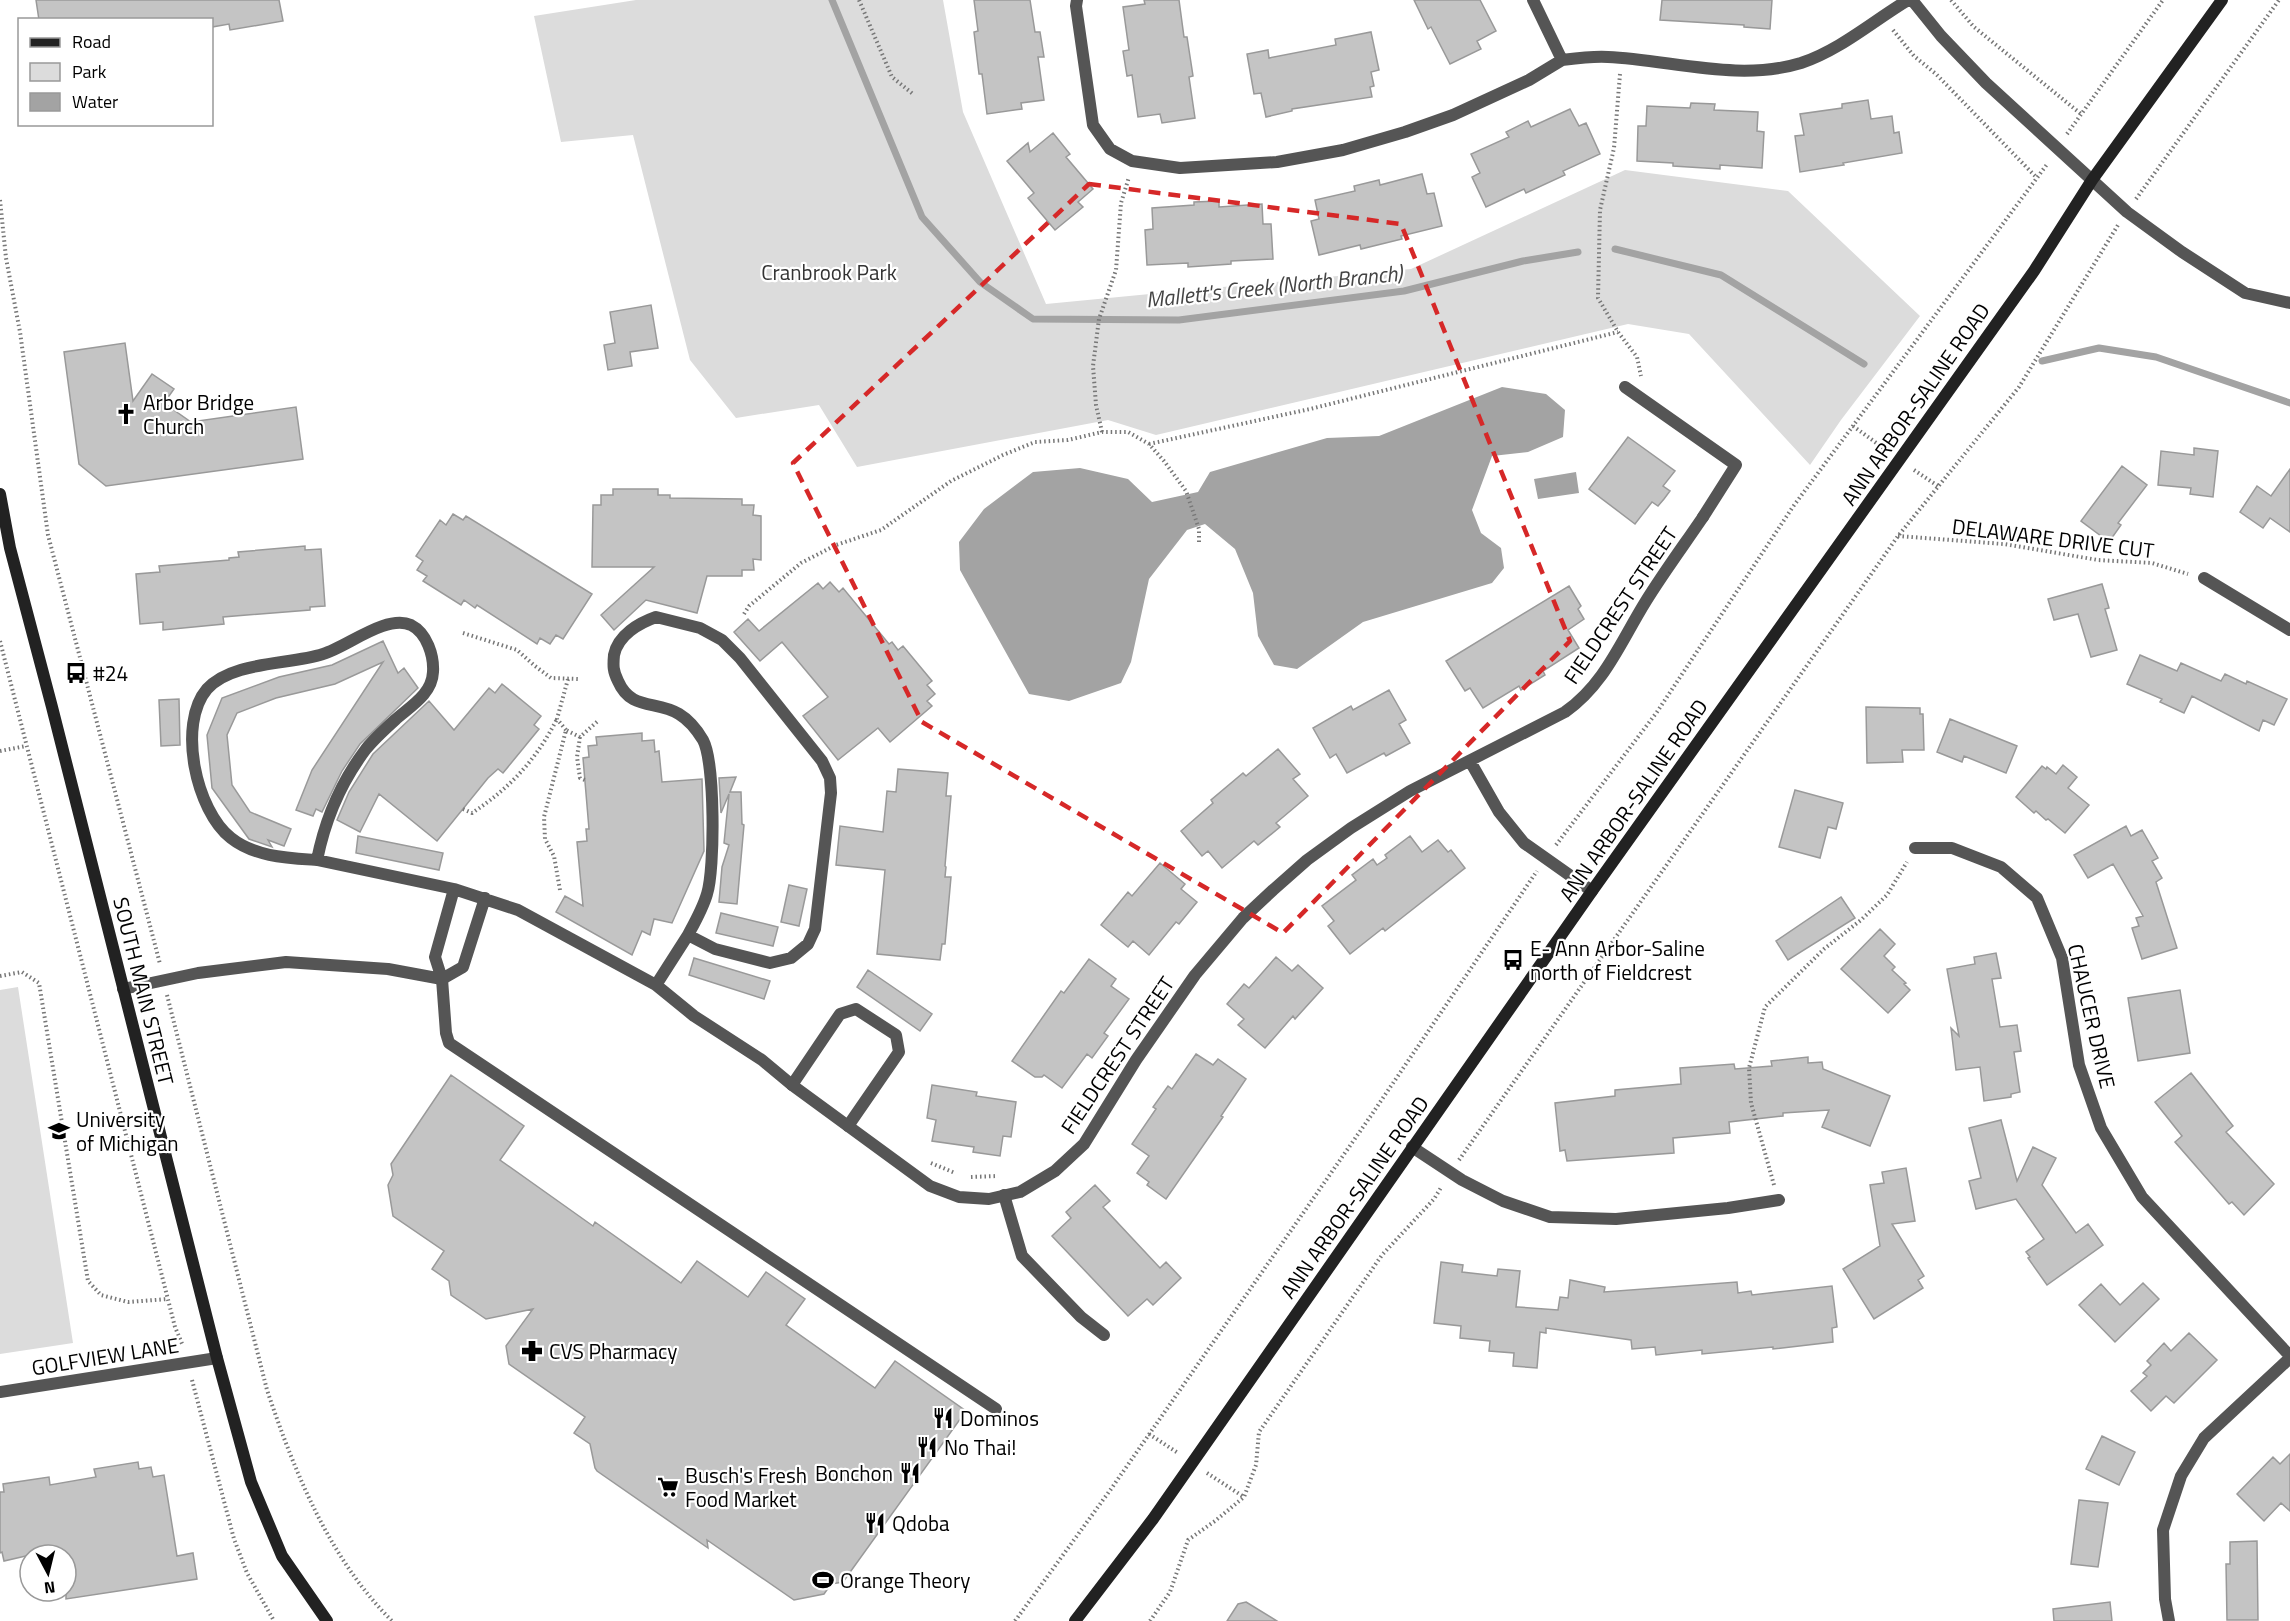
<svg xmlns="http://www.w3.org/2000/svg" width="2290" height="1621" viewBox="0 0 2290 1621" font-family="'Titillium Web',sans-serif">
  <rect width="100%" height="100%" fill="#fff"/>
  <!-- green -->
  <path fill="#dcdcdc" d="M636,0H943L963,112L1046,304L1411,269L1625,170L1788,191L1920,316L1841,420L1810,465L1689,334L1628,324L1156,435L1108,420L857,467L819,405L736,418L690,360L633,135L561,142L534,16Z
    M18,987L73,1343L0,1354V990Z"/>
  <!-- water -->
  <path fill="#a3a3a3" d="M1502,387L1546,394L1565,410L1563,437L1528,452L1492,456L1472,510L1481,533L1501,548L1504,568L1492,583L1363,622L1297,669L1274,665L1258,636L1253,593L1235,549L1205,524L1187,530L1149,579L1131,662L1121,683L1069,701L1029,694L960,570L959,542L984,509L1033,472L1080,468L1128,479L1152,502L1198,492L1210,472L1327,438L1379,436Z
    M1576,472L1579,493L1538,499L1534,479Z"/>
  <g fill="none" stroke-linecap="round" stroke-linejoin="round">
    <!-- stream -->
    <path stroke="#a3a3a3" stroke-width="7" d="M832,0L922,217L980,282L1033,319L1179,320L1404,291L1523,261L1578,252
      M1615,249L1721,275L1864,364
      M2042,361L2099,348L2156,357L2290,403"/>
  </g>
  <!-- building -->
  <path fill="#c4c4c4" stroke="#999" stroke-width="1.5" d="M36,0H279L283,21L230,30L229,24L212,27V20H39Z
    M974,0H1030L1035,32H1040L1044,57H1038L1044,100L1021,103L1022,109L987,114L982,74H979L974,32L978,31Z
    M1144,0H1179L1184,37H1187L1193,76L1189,77L1195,118L1162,123L1160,114L1138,117L1132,75L1127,76L1123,51L1129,50L1123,7L1145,4Z
    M1414,0H1480L1496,31L1477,41L1481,49L1450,64L1431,27L1428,29Z
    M1662,0H1772L1770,29L1744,27V25L1660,20Z
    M1371,32L1379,70L1371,72L1374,86L1370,87L1372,97L1292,109V111L1266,117L1261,93L1254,94L1247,54L1268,50L1269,58L1336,45L1335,39Z
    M1868,100L1871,119L1892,116L1894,133L1899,132L1902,153L1843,163L1844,165L1800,172L1795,136L1804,135L1800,114L1842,108V104Z
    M1691,103L1715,104L1714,110L1758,112L1757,131L1764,132L1762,168L1720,165V169L1673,166V163L1637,161L1638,126H1646L1647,106L1690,108Z
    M1570,109L1579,126L1586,123L1600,154L1563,171L1565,175L1526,193L1524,189L1486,207L1472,177L1480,173L1471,154L1509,137L1506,132L1528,121L1531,127Z
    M1053,133L1070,154L1066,157L1093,189L1078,202L1083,207L1055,230L1028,198L1034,193L1007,161L1028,143L1030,152Z
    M1422,174L1427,194L1434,193L1442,226L1401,236L1402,239L1361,249L1360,245L1319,255L1311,221L1319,219L1315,200L1355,191L1354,186L1379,180L1380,185Z
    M1219,201V207L1262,204L1263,224H1271L1273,259L1231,261V264L1188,267V263L1147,265L1145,230L1153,229L1152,208L1194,205V202Z
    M651,305L658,348L630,352L632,366L608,370L604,345L615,343L610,312Z
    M125,343L133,401L152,374L174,389L164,403L191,422L296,407L303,459L106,486L79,464L64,352Z
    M1628,437L1675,471L1663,486L1670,491L1664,499L1658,506L1652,502L1635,524L1589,489Z
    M2194,448L2218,451L2213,497L2190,494L2191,488L2158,485L2161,451L2194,455Z
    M2122,466L2147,485L2118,523L2121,525L2109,542L2081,521Z
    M2290,469V532L2270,518L2263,528L2240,512L2257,486L2271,496Z
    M613,489H658V495H670V498L742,499V505H754L753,515L761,516V560L753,559L754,570H742V576H707L697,613L646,600L614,630L601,615L654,567H592L593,505H601V495H613Z
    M453,514L463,520L466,516L592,594L563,639L556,635L550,644L540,638L537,644L477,605L475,608L464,600L461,605L423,581L427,576L417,570L423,561L416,556L440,520L446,525Z
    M305,546V550L321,549L325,606L310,607V610L223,617L224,624L163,630V622L140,624L136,574L160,572L159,566L229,560V558L239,557L238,552Z
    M830,582L839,592L843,588L889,644L892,642L898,650L903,646L932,681L927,685L935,694L927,701L932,706L890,742L878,728L838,760L803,716L828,697L782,642L760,661L734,632L748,619L759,631L818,583L823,589Z
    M2102,584L2109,608L2105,609L2117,650L2091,657L2078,614L2054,620L2048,599Z
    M1569,586L1581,606L1578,609L1584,619L1568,630L1579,648L1543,671L1545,675L1521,690L1519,686L1483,708L1470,688L1465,691L1446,661Z
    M383,641L398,673L404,668L418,688L360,744L342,771L322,812L316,809L313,816L296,810L312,770L383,662L335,684L276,698L237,713L227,735L232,785L250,812L291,829L284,846L268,840L272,847L249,839L212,788L207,735L222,698L279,677L332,665Z
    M2140,655L2177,671L2181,663L2221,681L2225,674L2246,684L2247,681L2287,699L2274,725L2263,720L2259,731L2192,696L2184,713L2160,702L2162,699L2127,684Z
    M502,684L541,716L534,725L539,729L503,773L498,769L488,778L437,841L379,794L360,832L337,820L349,792L373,754L429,701L454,730L489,688L495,693Z
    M1389,690L1406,720L1399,724L1410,743L1386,756L1384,753L1347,773L1336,754L1330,758L1313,728L1351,706L1353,710Z
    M179,699L180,745L161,746L159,700Z
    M1866,707L1920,708V714H1923L1924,750H1902L1903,762L1867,763Z
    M1950,719L2017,746L2006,773L1964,756L1962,762L1937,752Z
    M642,733V741L654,740L655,752L659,751L662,782L702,779L704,851L672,923L654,919L650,935L642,931L632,955L556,912L565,896L583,906L577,842L587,841L586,829H589L583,758L589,757L588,746L597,745L596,737Z
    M1278,749L1300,774L1293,779L1308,796L1276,823L1280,827L1258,845L1254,841L1222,868L1208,851L1202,856L1181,831L1213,803L1211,800L1243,773L1246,776Z
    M2063,765L2077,777L2068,788L2089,805L2065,833L2048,819L2046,820L2036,811L2034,813L2016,797L2042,766L2046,769L2047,767L2056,774Z
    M898,769L948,773L946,796H951L945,866L946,867L945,877H951L945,944H942L940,960L877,954L885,870L836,865L840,826L883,832L887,791L896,792Z
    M736,777L730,792H741L742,824L744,825L737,904L719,902L722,867L729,845L724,843L729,794L721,813L719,778Z
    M1795,790L1843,803L1836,829L1828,827L1820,858L1779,847Z
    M2126,826L2131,836L2142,830L2158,858L2152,861L2162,878L2156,882L2177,948L2142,959L2132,928L2139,926L2136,918L2143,916L2113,864L2088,878L2074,855Z
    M358,836L443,853L439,870L356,853Z
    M1410,836L1422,852L1438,840L1448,852L1451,850L1465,868L1385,931L1383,928L1350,954L1328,926L1334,921L1322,906L1356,880L1352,875L1373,859L1377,865L1387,858L1385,855Z
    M1160,863L1185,884L1181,889L1197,902L1179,924L1176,922L1149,955L1133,941L1128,947L1101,925L1128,892L1132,896Z
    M789,885L807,889L799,926L781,922Z
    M1841,897L1855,918L1788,960L1776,941Z
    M721,913L778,927L773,946L716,933Z
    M1880,929L1895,944L1884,956L1895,967L1892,970L1906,983L1904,984L1910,990L1888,1013L1841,969Z
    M1996,953L2001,978L1992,979L2000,1027L2017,1025L2021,1051L2014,1052L2020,1092L2011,1094V1097L1984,1101L1980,1067L1956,1070L1951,1028L1959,1036L1947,969L1975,964L1974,957Z
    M1276,957L1292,971L1298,965L1323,988L1295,1019L1293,1016L1265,1048L1238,1025L1244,1019L1227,1004L1244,984L1249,988Z
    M694,958L770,981L764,999L689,975Z
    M1089,959L1116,979L1111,986L1129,999L1104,1033L1108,1036L1092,1058L1087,1054L1062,1088L1044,1075L1042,1077H1035L1012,1061L1061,991L1064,993Z
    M868,970L932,1014L920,1031L857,987Z
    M2180,990L2190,1053L2138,1061L2128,998Z
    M1196,1054L1213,1065L1218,1059L1246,1079L1221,1116L1223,1117L1166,1199L1147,1185L1149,1182L1137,1173L1149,1156L1132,1144L1156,1109L1153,1107L1168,1086L1172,1089Z
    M1808,1057V1063L1822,1062L1823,1069L1890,1096L1870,1146L1822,1127L1829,1110L1783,1113V1116L1729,1122L1730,1133L1673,1138L1674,1153L1567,1161L1565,1150L1560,1151L1555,1103L1615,1096V1090L1681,1084L1680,1068L1734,1064L1735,1069L1772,1066L1771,1061Z
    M2191,1073L2233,1126L2226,1132L2274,1184L2244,1215L2232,1202L2229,1204L2175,1142L2182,1136L2155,1102Z
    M451,1075L524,1126L500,1160L593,1226L595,1222L681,1283L697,1261L748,1297L766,1272L805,1299L786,1325L875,1388L895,1361L966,1411L843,1582L831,1584L824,1594L794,1600L707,1540L708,1548L597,1471L595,1468L590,1444L574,1433L585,1417L509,1364L506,1346L533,1309L486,1319L451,1295L449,1281L432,1269L444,1251L393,1216L388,1185L393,1175L391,1164Z
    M932,1085L977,1092L976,1096L1016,1102L1011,1137L1003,1136L1000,1156L973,1152L974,1147L932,1141L936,1120L927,1118Z
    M2001,1120L2017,1181L2033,1147L2056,1158L2042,1185L2076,1233L2088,1224L2103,1245L2047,1285L2028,1258L2030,1257L2026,1252L2044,1239L2016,1199L1976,1209L1969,1181L1981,1178L1969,1128Z
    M1906,1168L1915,1221L1892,1224L1924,1276L1918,1280L1923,1288L1874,1319L1843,1269L1880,1246L1870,1185L1884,1183L1882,1172Z
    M1095,1185L1110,1201L1103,1207L1160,1268L1166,1262L1181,1278L1153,1305L1147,1299L1128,1316L1052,1236L1071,1218L1066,1212Z
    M1441,1262L1463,1265L1462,1272L1497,1276L1498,1269L1520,1271L1516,1307H1518L1558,1310L1560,1297L1568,1298L1570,1280L1605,1287L1604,1292L1737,1282L1738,1293L1751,1291L1752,1295L1832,1286L1837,1327L1832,1328L1833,1342L1773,1349V1347L1702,1354V1350L1656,1355L1655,1347L1632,1349L1631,1340L1546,1328V1333L1540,1332L1537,1368L1513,1366L1514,1353L1489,1351L1490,1341L1460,1338L1461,1326L1434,1323Z
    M2143,1283L2159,1299L2115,1342L2079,1305L2101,1284L2120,1305Z
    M2189,1333L2217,1360L2174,1403L2166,1396L2151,1411L2131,1391L2147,1376L2143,1373L2151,1365L2147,1361L2164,1343L2171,1351Z
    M2102,1436L2135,1452L2119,1485L2086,1469Z
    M2290,1454V1511L2281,1503L2264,1521L2237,1494L2273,1457L2280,1464Z
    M138,1462L139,1469L151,1467L153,1477L164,1475L177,1556L193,1553L197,1579L66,1599V1555H30L4,1561L2,1552L0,1553V1492H4L3,1484L49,1477L50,1485L96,1477L94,1469Z
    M2079,1500L2108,1503L2098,1567L2071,1564Z
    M2257,1541L2258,1620H2227L2226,1564H2230V1542Z
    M1246,1602L1277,1621H1227L1238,1604Z
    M2110,1602L2112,1621H2054L2053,1609Z"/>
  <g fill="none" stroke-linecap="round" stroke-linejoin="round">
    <!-- path -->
    <path stroke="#777" stroke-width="4" stroke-dasharray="1.5 3" stroke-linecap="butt" d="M859,0L892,77L913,94
      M1951,0L1974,27L2081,114
      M1893,30L1914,56L1936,74L2037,178
      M1620,74L1614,148L1600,210L1598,298L1618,332L1637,357L1641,376
      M2067,134L2163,0
      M2136,199L2279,0
      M0,200L6,258L20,332L48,535L160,964
      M1853,426L1886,450
      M1102,432L1096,405L1093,366L1099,319L1116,270L1121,203L1129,177
      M1149,444L1310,409L1618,332
      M1914,470L1938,486
      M1898,536L2004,544L2098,560L2152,563L2188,574
      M744,614L749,606L801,563L836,545L881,530L951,481L1003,455L1035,442L1068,440L1102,432H1128L1149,444L1164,461L1186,491L1199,529V543
      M463,633L517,650L535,666L551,678L578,679
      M0,641L175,1327L183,1346
      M566,730L557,719L568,679
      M580,737L577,757L580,778L585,780
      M0,751L26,746
      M463,809L472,813C510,788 536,760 557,719
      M1556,845L1657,712L1792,508L2048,163
      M560,890L554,856L545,839L544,817L566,730L580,737L599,720
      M0,976L22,972L39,983L88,1281L101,1295L128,1302L168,1299
      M167,995L267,1390C295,1473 329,1558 392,1621
      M1459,1160L1898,536L2019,387L2118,225
      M931,1163L955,1173
      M971,1177L998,1176
      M1774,1185L1751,1103L1749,1068L1765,1007L1824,949L1861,920L1887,895L1907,862
      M192,1380L234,1539L247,1573L274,1621
      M1149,1434L1178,1453
      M1207,1473L1244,1497
      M1015,1621L1111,1489L1370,1117L1537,871
      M1150,1621L1170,1592L1188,1540L1215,1521L1244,1497L1256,1465L1259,1432L1382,1255L1434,1199L1442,1186"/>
    <!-- lane -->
    <path stroke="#555" stroke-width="12" d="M1625,387L1736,465L1703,517
      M442,979L446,1033L449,1043L996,1409
      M792,1085L840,1014L856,1009L896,1035L899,1052L848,1126
      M1004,1195L1022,1256L1081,1317L1104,1335"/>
    <!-- street -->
    <path stroke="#555" stroke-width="12" d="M1077,0L1076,6L1093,125L1110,149L1132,161L1180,168L1277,162L1343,150L1405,132L1453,115L1529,80L1562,60L1533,0
      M1912,0L1941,36L1986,83L2127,212L2182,252L2245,293L2290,303
      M1562,60C1578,58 1593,56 1608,57C1671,60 1739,82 1801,63C1840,50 1873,21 1908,0
      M2204,578L2290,630
      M656,617L700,628L722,640L740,658L822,761L830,778L831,793L815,929L808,944L791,958L770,963L715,949L688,935C695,922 703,908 707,894C715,869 715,762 703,740C697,730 689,720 679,714C656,700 631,711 618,681C613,671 613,666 614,655C618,635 639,623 656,617Z
      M1470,761L1499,812L1524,843L1592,891
      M1915,848H1952L2001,867L2037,898L2062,958L2079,1065L2101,1128L2142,1197L2290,1356
      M317,860C288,858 255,857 231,838C196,811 177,724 207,689C232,661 289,665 323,654C347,647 386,614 411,625C427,633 434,656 433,672C432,695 409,707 395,720C385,729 374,739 366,749C341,782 325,820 317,860L454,889L518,910L656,985L688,935
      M442,979L463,967L485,898
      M442,979L435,957L454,889
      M656,985L694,1016L762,1060L792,1085L930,1186L959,1197L989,1199L1020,1192L1055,1171L1084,1144L1136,1060L1195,975L1243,918L1273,890L1307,860L1351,828L1410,791L1565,712C1605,684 1621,641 1646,601C1664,572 1684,545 1703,517
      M123,989L198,973L286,962L388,969L442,979
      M1412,1147L1462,1180L1503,1201L1550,1217L1616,1219L1728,1208L1779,1200
      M0,1392L217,1358
      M2169,1621L2165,1599L2163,1530L2181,1476L2204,1438L2290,1358"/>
    <!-- secondary -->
    <path stroke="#222" stroke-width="12" d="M0,494L10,548L52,707L217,1358L251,1482L282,1556L327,1621
      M1075,1621L1153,1519L1592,891L2034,271L2092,180L2222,0"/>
  </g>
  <!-- marked area -->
  <path fill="none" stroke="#d62828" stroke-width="4.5" stroke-dasharray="12 8" stroke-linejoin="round" d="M1089,184L1401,224L1570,641L1283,933L922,722L793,463Z"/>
  <!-- icons -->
  <defs>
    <symbol id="church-bare" viewBox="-9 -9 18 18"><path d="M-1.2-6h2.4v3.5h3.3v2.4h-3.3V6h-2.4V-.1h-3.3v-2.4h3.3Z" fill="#000" stroke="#fff" stroke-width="2.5" paint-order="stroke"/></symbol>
    <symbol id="bus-bare" viewBox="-9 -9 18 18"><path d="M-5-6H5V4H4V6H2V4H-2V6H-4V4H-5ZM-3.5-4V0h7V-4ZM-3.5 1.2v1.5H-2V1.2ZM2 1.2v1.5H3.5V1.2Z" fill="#000" stroke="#fff" stroke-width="2.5" paint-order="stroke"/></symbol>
    <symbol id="university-bare" viewBox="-9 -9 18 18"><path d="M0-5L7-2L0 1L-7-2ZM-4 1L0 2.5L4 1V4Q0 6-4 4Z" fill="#000" stroke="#fff" stroke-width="2.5" paint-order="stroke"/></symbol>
    <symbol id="pharmacy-bare" viewBox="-9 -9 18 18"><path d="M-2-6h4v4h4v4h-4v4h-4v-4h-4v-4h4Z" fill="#000" stroke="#fff" stroke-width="2.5" paint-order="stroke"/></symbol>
    <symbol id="restaurant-bare" viewBox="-9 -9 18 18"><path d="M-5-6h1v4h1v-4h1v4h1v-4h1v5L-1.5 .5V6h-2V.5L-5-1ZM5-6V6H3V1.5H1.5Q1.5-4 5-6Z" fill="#000" stroke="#fff" stroke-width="2.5" paint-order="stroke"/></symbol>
    <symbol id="supermarket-bare" viewBox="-9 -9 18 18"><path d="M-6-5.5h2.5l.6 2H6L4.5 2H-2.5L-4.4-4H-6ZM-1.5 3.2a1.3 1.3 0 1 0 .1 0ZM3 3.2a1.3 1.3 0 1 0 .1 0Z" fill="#000" stroke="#fff" stroke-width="2.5" paint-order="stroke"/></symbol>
    <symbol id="stadium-bare" viewBox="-9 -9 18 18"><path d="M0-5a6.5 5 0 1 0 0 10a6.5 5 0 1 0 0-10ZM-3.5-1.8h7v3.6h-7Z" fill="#000" stroke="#fff" stroke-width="2.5" paint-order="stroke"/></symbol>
  </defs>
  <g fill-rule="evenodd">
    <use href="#church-bare" x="111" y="399" width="30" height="30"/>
    <use href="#bus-bare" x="61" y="658" width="30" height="30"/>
    <use href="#bus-bare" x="1498" y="945" width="30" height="30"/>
    <use href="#university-bare" x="44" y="1116" width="30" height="30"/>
    <use href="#pharmacy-bare" x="517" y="1336" width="30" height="30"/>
    <use href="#restaurant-bare" x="928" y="1403" width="30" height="30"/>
    <use href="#restaurant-bare" x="912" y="1432" width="30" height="30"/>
    <use href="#restaurant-bare" x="895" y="1458" width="30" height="30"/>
    <use href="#supermarket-bare" x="653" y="1472" width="30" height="30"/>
    <use href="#restaurant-bare" x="860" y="1508" width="30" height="30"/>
    <use href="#stadium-bare" x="808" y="1565" width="30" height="30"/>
  </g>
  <g text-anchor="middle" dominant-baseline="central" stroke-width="4.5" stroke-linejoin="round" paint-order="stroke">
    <!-- park labels -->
    <g font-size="21" fill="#333" stroke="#fff">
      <text x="829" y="272">Cranbrook Park</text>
    </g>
    <!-- poi labels -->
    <g font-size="21" fill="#000" stroke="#fff" text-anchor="start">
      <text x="143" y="402">Arbor Bridge<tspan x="143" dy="24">Church</tspan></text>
      <text x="93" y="673">#24</text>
      <text x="1530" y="948">E- Ann Arbor-Saline<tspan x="1530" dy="24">north of Fieldcrest</tspan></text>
      <text x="76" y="1119">University<tspan x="76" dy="24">of Michigan</tspan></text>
      <text x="549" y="1351">CVS Pharmacy</text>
      <text x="960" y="1418">Dominos</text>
      <text x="944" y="1447">No Thai!</text>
      <text x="893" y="1473" text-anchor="end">Bonchon</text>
      <text x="685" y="1475">Busch's Fresh<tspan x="685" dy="24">Food Market</tspan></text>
      <text x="892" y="1523">Qdoba</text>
      <text x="840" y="1580">Orange Theory</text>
    </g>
    <!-- street labels -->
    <g font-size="21" fill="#000" stroke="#fff">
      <text transform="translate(1915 404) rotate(-55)">ANN ARBOR-SALINE ROAD</text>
      <text transform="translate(2053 538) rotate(7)">DELAWARE DRIVE CUT</text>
      <text transform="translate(1620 605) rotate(-56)">FIELDCREST STREET</text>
      <text transform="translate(1633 800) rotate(-55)">ANN ARBOR-SALINE ROAD</text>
      <text transform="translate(144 991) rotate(76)">SOUTH MAIN STREET</text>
      <text transform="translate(2092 1016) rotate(77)">CHAUCER DRIVE</text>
      <text transform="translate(1117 1055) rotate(-56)">FIELDCREST STREET</text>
      <text transform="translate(1354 1197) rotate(-55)">ANN ARBOR-SALINE ROAD</text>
      <text transform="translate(105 1356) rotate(-9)">GOLFVIEW LANE</text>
    </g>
    <!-- water labels -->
    <g font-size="22" font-style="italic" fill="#444" stroke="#fff">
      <text transform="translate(1274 286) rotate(-6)">Mallett's Creek (North Branch)</text>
    </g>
  </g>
  <!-- legend -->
  <rect x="18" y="18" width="195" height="108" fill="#ffffff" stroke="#999999" stroke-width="1.5"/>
  <rect x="30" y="38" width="30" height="9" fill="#222222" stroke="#999999" stroke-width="1.5"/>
  <text x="72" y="48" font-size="18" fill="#000000">Road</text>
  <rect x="30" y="63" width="30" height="18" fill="#dcdcdc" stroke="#999999" stroke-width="1.5"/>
  <text x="72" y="78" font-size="18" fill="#000000">Park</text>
  <rect x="30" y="93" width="30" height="18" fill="#a3a3a3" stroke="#999999" stroke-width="1.5"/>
  <text x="72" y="108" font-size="18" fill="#000000">Water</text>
  <!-- north arrow -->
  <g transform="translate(48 1573) rotate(173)"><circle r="28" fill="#ffffff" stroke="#999999" stroke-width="1.5"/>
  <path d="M0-4.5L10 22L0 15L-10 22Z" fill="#000000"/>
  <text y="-9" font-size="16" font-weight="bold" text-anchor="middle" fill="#000000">N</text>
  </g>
</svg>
